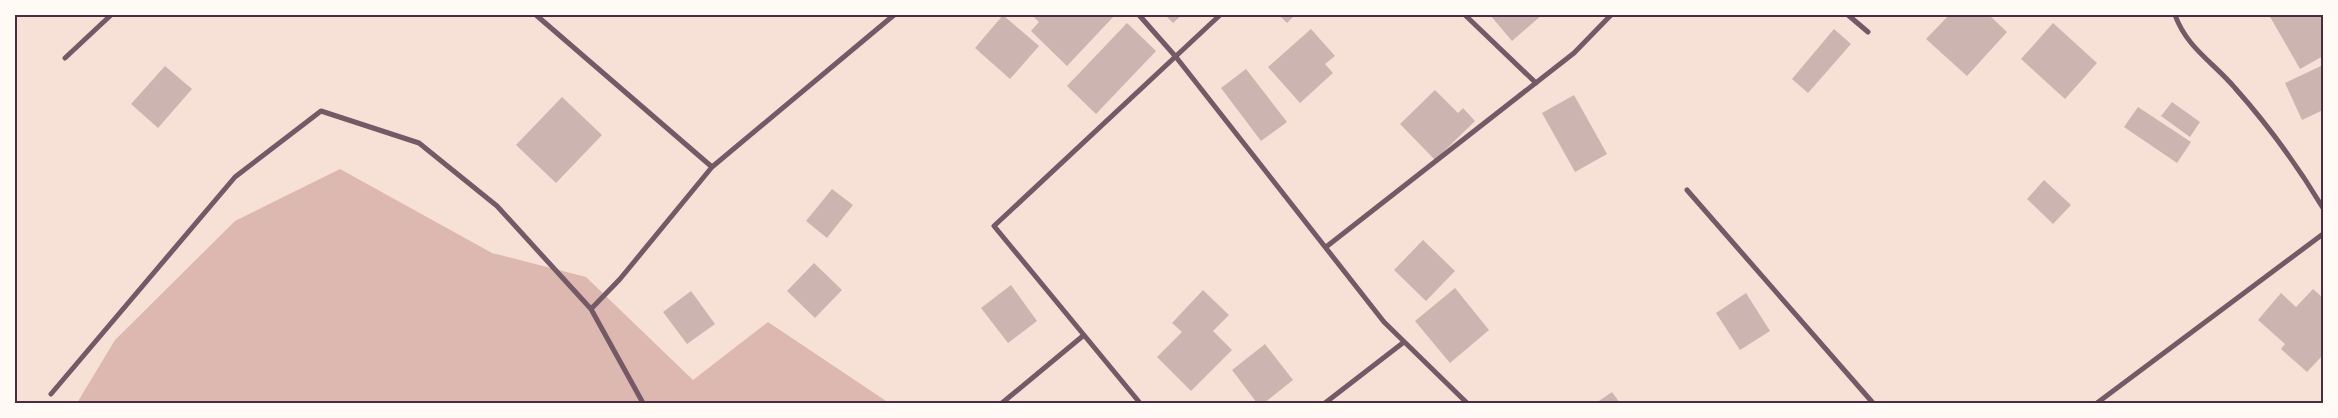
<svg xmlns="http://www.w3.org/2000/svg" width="2338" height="418" viewBox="0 0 2338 418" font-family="Roboto,sans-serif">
  <rect width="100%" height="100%" fill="#f7e1d7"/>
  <!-- water -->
  <path fill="#dcb8b0" d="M340,169L492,253L586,277L693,380L768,322L889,403H77L115,340L235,221Z"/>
  <!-- building -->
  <path fill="#ccb4b1" d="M1003,15L1039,46L1010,79L975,48Z
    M1032,15H1115L1067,66L1031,31L1039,22Z
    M1165,15H1182L1173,23Z
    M1279,15H1295L1287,23Z
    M1490,15H1542L1512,41Z
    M1949,15H1989L2007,32L1967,76L1926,39Z
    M2269,15H2323V56L2300,69Z
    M1127,23L1156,51L1096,114L1067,86Z
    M2053,23L2097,63L2065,99L2021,59Z
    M1311,29L1335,56L1325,64L1333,73L1300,103L1268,67Z
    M1834,29L1851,44L1808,93L1792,79Z
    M2323,65V110L2302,120L2285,83Z
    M165,66L192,89L158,128L131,104Z
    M1246,69L1287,122L1261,141L1221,88Z
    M1435,90L1458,113L1463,108L1475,121L1435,160L1400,124Z
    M1574,95L1607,154L1575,172L1542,113Z
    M562,97L602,135L556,183L516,145Z
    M2172,102L2200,122L2190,137L2161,116Z
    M2138,107L2191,142L2177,163L2124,127Z
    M2044,180L2071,205L2053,224L2027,199Z
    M832,189L853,205L827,238L806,221Z
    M1423,240L1455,271L1426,301L1394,270Z
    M814,263L842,290L815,318L787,291Z
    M1011,285L1037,321L1008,343L981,308Z
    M1455,288L1489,330L1450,363L1415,321Z
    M2313,289L2323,298V355L2307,372L2281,349L2285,344L2258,320L2281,293L2296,307Z
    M1203,290L1229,315L1213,331L1232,350L1191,391L1157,357L1182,332L1172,323Z
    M691,291L715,324L687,344L663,312Z
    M1746,293L1770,331L1740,350L1716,313Z
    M1265,344L1293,380L1264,403H1257L1232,370Z
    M1612,392L1620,403H1596Z"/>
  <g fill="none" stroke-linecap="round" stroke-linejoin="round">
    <!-- minor -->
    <path stroke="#755966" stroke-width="5" d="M536,15L712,167
      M1139,15L1176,57L1384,322L1467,403
      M1465,15L1536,83
      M1848,15L1868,32
      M2175,15C2187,48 2213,62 2235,88C2268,125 2297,165 2323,208
      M65,58L111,15
      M1687,190L1873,403
      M1326,247L1574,53L1611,15
      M591,309L620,279L712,167L894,15
      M51,394L235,177L321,111L419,143L497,206L591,309L643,403
      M1002,403L1084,335
      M1140,403L994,226L1220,15
      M1325,403L1404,342
      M2097,403L2323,234"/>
  </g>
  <!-- border -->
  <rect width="2338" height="418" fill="none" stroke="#fffaf5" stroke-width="32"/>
  <rect x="16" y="16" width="2306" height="386" fill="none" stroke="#4a2c40" stroke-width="2"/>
</svg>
